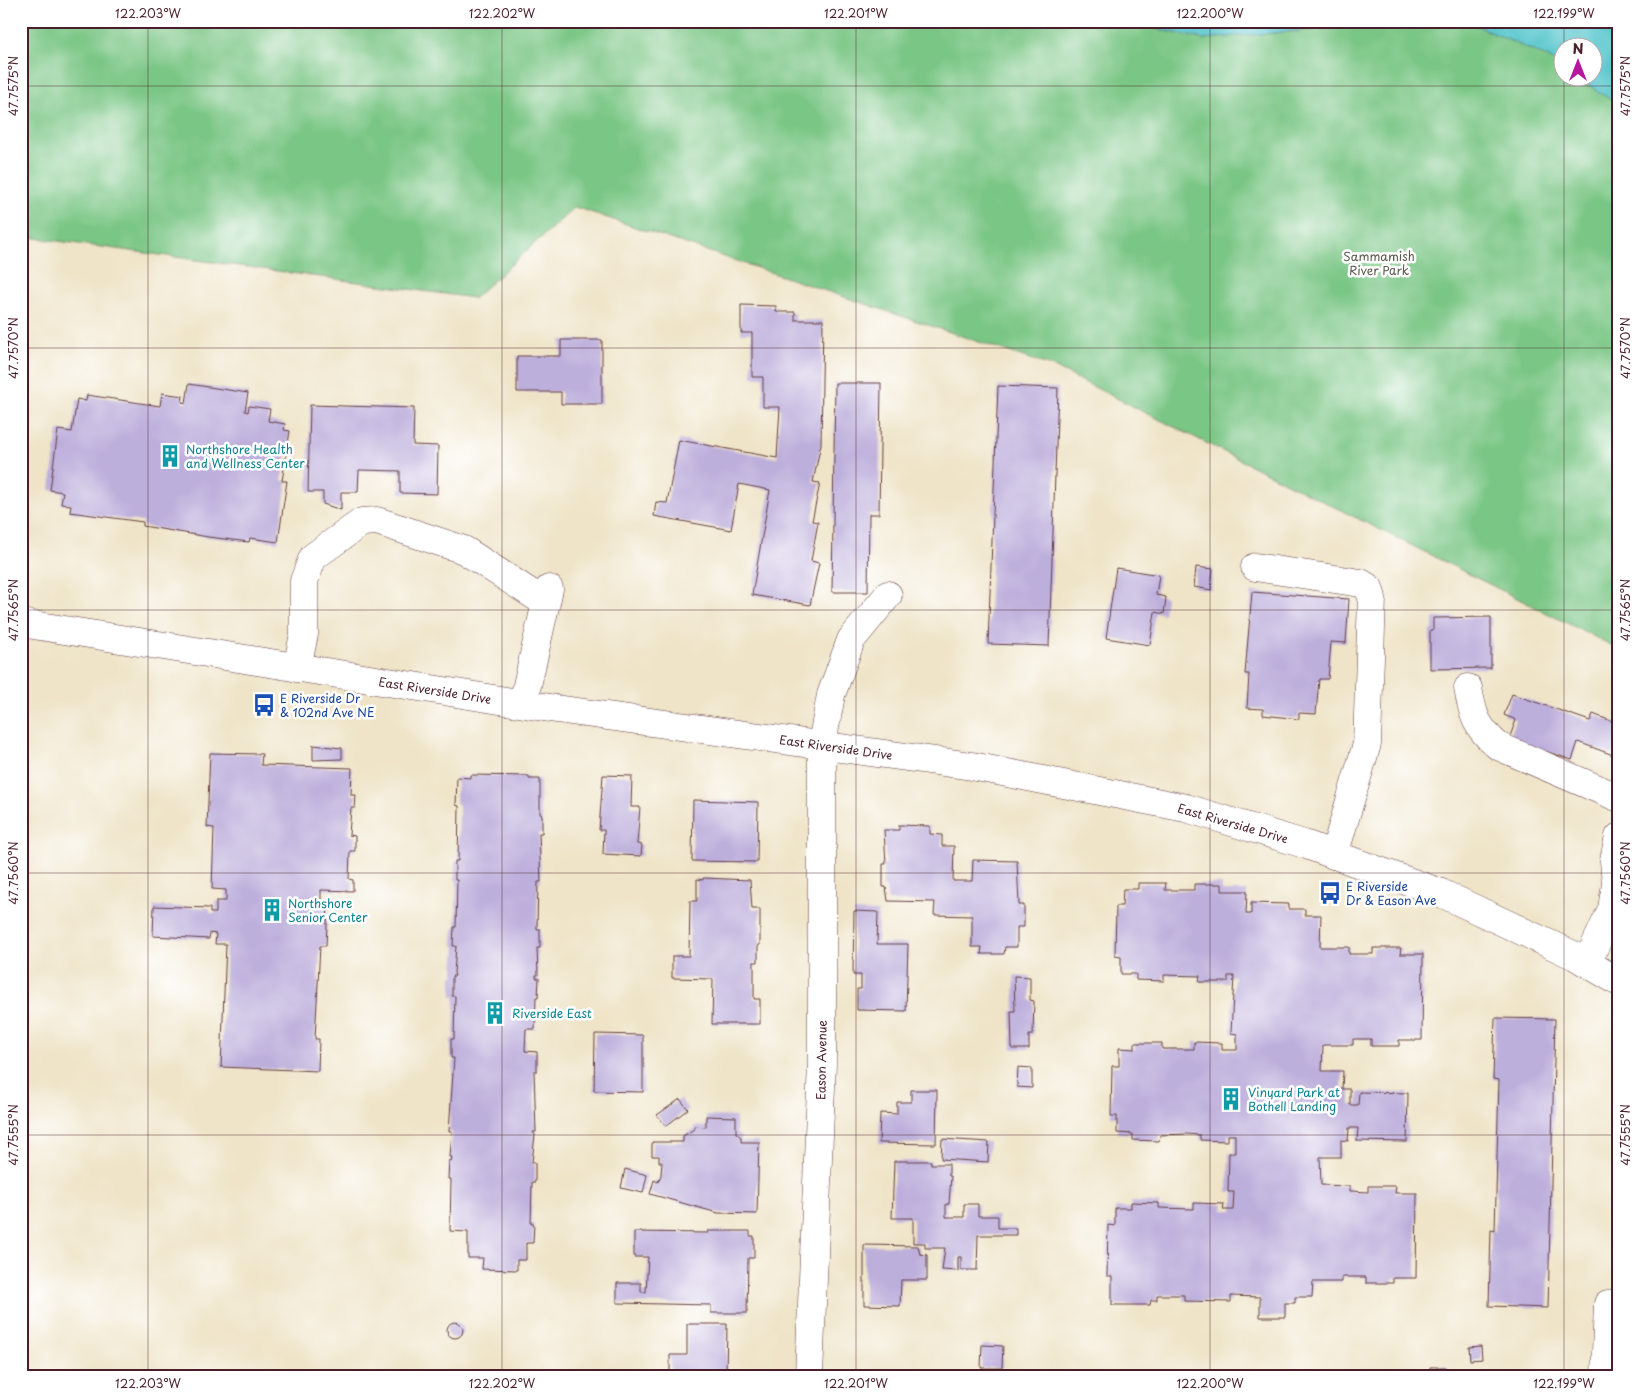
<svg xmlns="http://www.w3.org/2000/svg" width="1640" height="1397" viewBox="0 0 1640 1397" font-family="'Playpen Sans',sans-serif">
  <rect width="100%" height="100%" fill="#fff"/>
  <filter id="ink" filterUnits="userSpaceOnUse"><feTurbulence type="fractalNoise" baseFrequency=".02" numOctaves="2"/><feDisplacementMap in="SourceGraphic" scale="10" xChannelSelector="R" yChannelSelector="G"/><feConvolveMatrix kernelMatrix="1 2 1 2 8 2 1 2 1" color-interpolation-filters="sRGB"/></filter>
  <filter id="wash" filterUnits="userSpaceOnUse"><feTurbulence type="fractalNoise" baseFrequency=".0096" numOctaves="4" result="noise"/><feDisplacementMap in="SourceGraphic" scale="20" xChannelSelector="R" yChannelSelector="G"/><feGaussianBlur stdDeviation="1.12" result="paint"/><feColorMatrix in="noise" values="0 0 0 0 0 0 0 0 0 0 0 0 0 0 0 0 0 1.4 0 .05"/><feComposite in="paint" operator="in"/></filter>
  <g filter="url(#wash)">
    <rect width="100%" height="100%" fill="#efe4c8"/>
    <!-- green -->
    <path fill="#7ac685" stroke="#627258" d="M21,21H1121L1203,39L1343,27L1370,21H1466L1549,58L1562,67V78H1578L1619,105V649L1054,367L575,207L474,298L21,236Z"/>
    <!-- water -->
    <path fill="#5ac7ce" stroke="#52737c" d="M1121,21H1370L1343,27L1203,39Z
      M1466,21H1619V105L1578,78H1592V48H1562V67L1549,58Z"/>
    <g id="blocks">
      <!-- building -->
      <path fill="#bdafdb" d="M741,305L776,306V312H795V320H823L821,444L813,482L820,483L812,521L818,522L811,561L819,563L810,605L752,595L770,490L739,484L731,530L654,516L656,502L667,503L679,440L777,458L780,407H763V377H752V333H741Z
        M561,340H602V404H561V392H517V356H561Z
        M835,383H881L879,514H869L868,592H832Z
        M189,384L248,393L245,411L248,412L249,406L270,409L268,421L285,424L284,430L290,431L282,481H287L278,542L250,538L249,542L208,537L143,526V522L70,512L71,505L61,504L63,492L50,490L58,430L72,432L77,399L86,401L87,395L160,406L162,393L183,396L182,402L186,403Z
        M998,386L1058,388L1049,646L988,644Z
        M310,405L414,408L413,445L438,446L437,494L400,493V471L359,470L358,492H341V510L323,504V492H308Z
        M1196,567L1213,569L1211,590L1194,587Z
        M1116,568L1159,575L1156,595L1166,597L1164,614L1155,612L1150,645L1106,638Z
        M1252,592L1349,599L1346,643L1331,642L1328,679H1319L1316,714L1299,713V719L1263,715V709L1247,708L1249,674H1245Z
        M1491,617V668L1430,669V630H1433V618Z
        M1512,694L1590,721L1593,714L1619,724V739L1613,755L1578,742L1572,760L1509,739L1516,720L1504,715Z
        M313,745L342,748V759L313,760Z
        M210,753L262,754L261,765L352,768L351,795H356L355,808H351L349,835L355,836V851H350L349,879L353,880V891L321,890V903H328L326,946H320L315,1039H319L318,1071L221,1067L226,944H215L216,934L210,933L209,939L153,936L154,906L210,908V913H216V901H226V890L212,889L214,828L207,827Z
        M471,775L529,776V779H540V814L542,815V833H539L541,882H538L537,929H540V948H537L538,975H536V978H539L538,997H536L535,1029H526L525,1051L537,1052V1071H534L536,1132H533L535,1135L532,1162H535V1182H532L531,1224H534L533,1243H526V1260H517V1270L482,1269L483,1258H468V1232L450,1231L451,1179H448L449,1160L451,1161L452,1157H450L452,1131H449L454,1058H451V1039H454L455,996H452V976H455L454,973L456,946H453L454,927H456L457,880H455V861H458L459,806L456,805L457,777L471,778Z
        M603,775L632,776L631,807H640L637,844L642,845L641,856L603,854L604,830H599Z
        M693,800L758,802L757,862L692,861Z
        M899,825L930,826V834L942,835V846H954L953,881H972L973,860L1017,861L1019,905H1024V927H1017V947H1005L1004,954H981L982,947H972V916L934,915L935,902L888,901L886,887H883V864H886L884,830H899Z
        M703,878L750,880L752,909H760V945H758V962H754V999H760V1024H712L713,979L672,978V956H689L690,901H697V879L703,880Z
        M1138,883H1166L1165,890H1194V884H1222V891H1247L1246,914H1251V903L1289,904V909H1305V915H1321L1320,947H1349V954H1373V948H1401L1400,954H1423L1422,1040H1399V1046H1371V1039H1353V1045H1323L1322,1071H1343L1342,1089H1350V1105H1358L1359,1092L1408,1093L1407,1142L1357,1141L1358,1128H1349L1348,1141L1341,1140V1157H1320L1321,1185L1350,1186V1191L1368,1192V1186H1396L1395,1193H1417L1416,1278H1393V1283H1366V1277H1342V1282H1313L1312,1297H1295V1303H1285V1317H1260V1297L1231,1296V1302L1184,1301V1295H1157V1300H1151L1150,1305H1112V1276H1107L1108,1225L1115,1226V1208H1131V1202L1159,1203V1208L1194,1209V1203L1224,1204L1223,1210H1233L1234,1192H1228L1229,1153H1235V1135H1228V1141L1200,1140V1135L1186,1134L1160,1135L1159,1141L1133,1140V1134L1117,1133V1116H1111L1112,1066H1119V1048L1135,1049V1043H1162V1049H1194V1042L1222,1043V1050H1237V1034L1231,1033L1234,976H1228V982H1199L1200,976L1164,975V981L1136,980V974H1121V957L1115,956L1116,906H1122L1123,889H1138Z
        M854,911L878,912L877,944H908L906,1011L857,1010V989H861V975H853Z
        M1014,976L1030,977V1000L1034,1001L1033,1035H1029V1049H1012L1011,1011H1015Z
        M1495,1018L1555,1019L1548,1308L1489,1306L1491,1230L1495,1231L1499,1080L1493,1079Z
        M595,1034L643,1035V1092L594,1091Z
        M1018,1067L1032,1068V1088L1017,1087Z
        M911,1090H937L936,1144L879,1143L880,1113L897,1114V1102H911Z
        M680,1099L688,1109L666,1126L657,1115Z
        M706,1116L736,1117V1133L741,1137V1142H759L757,1214L718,1213L650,1194L654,1180L658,1182L661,1175L662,1162H659V1156H652V1142H683V1136L694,1129V1126L706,1127Z
        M942,1139L989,1142L988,1162L941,1159Z
        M894,1161H931V1164H949V1176H951L949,1204H946V1217H964V1204H978V1216H998V1228H1016V1235H978L977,1270H961V1257H958V1271L942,1270L945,1248H925V1243H913V1218H892Z
        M625,1169L647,1175L643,1193L621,1188Z
        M708,1231H750V1236H754V1258H748L747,1313H711V1305L617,1303V1283H641V1292H646L648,1257H634V1232L708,1233Z
        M864,1245L918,1246L920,1254L927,1255V1280H901L900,1306L864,1305Z
        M447 1330a8 8 0 1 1 16 0a8 8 0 1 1-16 0Z
        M687,1324H727L726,1376H670V1355H687Z
        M982,1345L1003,1346L1002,1368H981Z
        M1481,1346L1482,1359L1470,1360L1469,1347Z
        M1430,1367H1446V1376H1430Z"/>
    </g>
  </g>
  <g filter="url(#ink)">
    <use href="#blocks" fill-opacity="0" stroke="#633d43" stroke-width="1"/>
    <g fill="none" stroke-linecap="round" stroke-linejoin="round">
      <defs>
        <path id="minor" d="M1255,567L1361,583L1369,588L1372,598L1367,744L1334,855
          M297,668L304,634V581L313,557L362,522L377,521L464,550L546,603
          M1468,688C1473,716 1476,727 1498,746L1619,798
          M523,703L549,589
          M1587,963L1612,909L1616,884L1614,860L1619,837
          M809,1376L822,1063V744L831,695L851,640L888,595
          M1605,1376L1608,1304H1619"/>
        <path id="major" d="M21,623L556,709L972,766L1186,808L1304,844L1441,893L1575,956L1619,982"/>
      </defs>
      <!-- minor casing -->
      <use href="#minor" stroke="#633d43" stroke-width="29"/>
      <!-- major casing -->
      <use href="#major" stroke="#633d43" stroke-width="29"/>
      <!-- minor -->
      <use href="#minor" stroke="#fff" stroke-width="28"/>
      <!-- major -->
      <use href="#major" stroke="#fff" stroke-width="28"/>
    </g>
  </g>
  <!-- ticks -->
  <path fill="none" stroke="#4a1f2b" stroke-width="1" stroke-opacity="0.45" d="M148,21V1376M502,21V1376M856,21V1376M1210,21V1376M1564,21V48M1564,78V1376M21,86H1619M21,348H1619M21,610H1619M21,873H1619M21,1135H1619"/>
  <!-- icons -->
  <defs>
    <symbol id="building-bare" viewBox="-9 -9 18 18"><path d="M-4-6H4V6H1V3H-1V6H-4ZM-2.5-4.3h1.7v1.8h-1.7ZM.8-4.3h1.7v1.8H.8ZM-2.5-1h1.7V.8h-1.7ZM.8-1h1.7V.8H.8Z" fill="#0f9aa8" stroke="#fff" stroke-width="2.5" paint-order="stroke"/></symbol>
    <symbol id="bus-bare" viewBox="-9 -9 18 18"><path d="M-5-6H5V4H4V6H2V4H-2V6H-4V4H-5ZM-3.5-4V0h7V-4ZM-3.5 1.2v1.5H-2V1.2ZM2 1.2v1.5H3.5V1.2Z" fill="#1a4fb4" stroke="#fff" stroke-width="2.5" paint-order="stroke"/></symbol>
  </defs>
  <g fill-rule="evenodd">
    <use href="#building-bare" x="154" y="440" width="32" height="32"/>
    <use href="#bus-bare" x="248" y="689" width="32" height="32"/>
    <use href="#bus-bare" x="1314" y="877" width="32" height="32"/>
    <use href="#building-bare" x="256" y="894" width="32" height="32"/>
    <use href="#building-bare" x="479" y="997" width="32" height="32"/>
    <use href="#building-bare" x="1215" y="1083" width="32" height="32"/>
  </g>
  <g text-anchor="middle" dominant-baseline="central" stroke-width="5" stroke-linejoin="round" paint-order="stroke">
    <!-- park labels -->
    <g font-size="12" fill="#5b594a" stroke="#fff">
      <text x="1379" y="256">Sammamish<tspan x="1379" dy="14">River Park</tspan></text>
    </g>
    <!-- culture labels -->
    <g font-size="12" fill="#0d838f" stroke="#fff" text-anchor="start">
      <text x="186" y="449">Northshore Health<tspan x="186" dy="14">and Wellness Center</tspan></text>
      <text x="288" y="903">Northshore<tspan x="288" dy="14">Senior Center</tspan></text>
      <text x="512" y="1013">Riverside East</text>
      <text x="1248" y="1092">Vinyard Park at<tspan x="1248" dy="14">Bothell Landing</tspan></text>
    </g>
    <!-- street labels -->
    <g font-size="12" fill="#4a1f2b" stroke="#fff">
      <text transform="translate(435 690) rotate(9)">East Riverside Drive</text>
      <text transform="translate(836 747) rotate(8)">East Riverside Drive</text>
      <text transform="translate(1233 823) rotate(16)">East Riverside Drive</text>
      <text transform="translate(821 1060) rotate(-89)">Eason Avenue</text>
    </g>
    <!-- transit labels -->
    <g font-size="12" fill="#164399" stroke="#fff" text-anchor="start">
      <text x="280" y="698">E Riverside Dr<tspan x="280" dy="14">&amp; 102nd Ave NE</tspan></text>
      <text x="1346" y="886">E Riverside<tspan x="1346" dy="14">Dr &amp; Eason Ave</tspan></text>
    </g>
  </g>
  <!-- margin -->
  <rect width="1640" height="1397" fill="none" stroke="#fff" stroke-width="55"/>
  <!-- north arrow -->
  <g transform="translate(1578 62)"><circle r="24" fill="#ffffff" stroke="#b7a5aa"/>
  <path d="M0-4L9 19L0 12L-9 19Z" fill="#b5179e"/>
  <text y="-8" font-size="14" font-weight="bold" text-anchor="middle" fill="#4a1f2b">N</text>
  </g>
  <rect x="28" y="28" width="1584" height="1342" fill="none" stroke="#4a1f2b" stroke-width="2"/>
  <g font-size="12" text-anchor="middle" fill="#4a1f2b">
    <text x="148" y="18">122.203°W</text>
    <text x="502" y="18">122.202°W</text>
    <text x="856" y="18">122.201°W</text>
    <text x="1210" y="18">122.200°W</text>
    <text x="1564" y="18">122.199°W</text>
    <text transform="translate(14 86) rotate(-90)" y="4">47.7575°N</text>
    <text transform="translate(1626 86) rotate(-90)" y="4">47.7575°N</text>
    <text transform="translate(14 348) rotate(-90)" y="4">47.7570°N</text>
    <text transform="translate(1626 348) rotate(-90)" y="4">47.7570°N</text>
    <text transform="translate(14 610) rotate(-90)" y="4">47.7565°N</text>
    <text transform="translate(1626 610) rotate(-90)" y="4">47.7565°N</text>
    <text transform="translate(14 873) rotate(-90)" y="4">47.7560°N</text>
    <text transform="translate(1626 873) rotate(-90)" y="4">47.7560°N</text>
    <text transform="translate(14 1135) rotate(-90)" y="4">47.7555°N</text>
    <text transform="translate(1626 1135) rotate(-90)" y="4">47.7555°N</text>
    <text x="148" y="1388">122.203°W</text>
    <text x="502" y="1388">122.202°W</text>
    <text x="856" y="1388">122.201°W</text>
    <text x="1210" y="1388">122.200°W</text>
    <text x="1564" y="1388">122.199°W</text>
  </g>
</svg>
